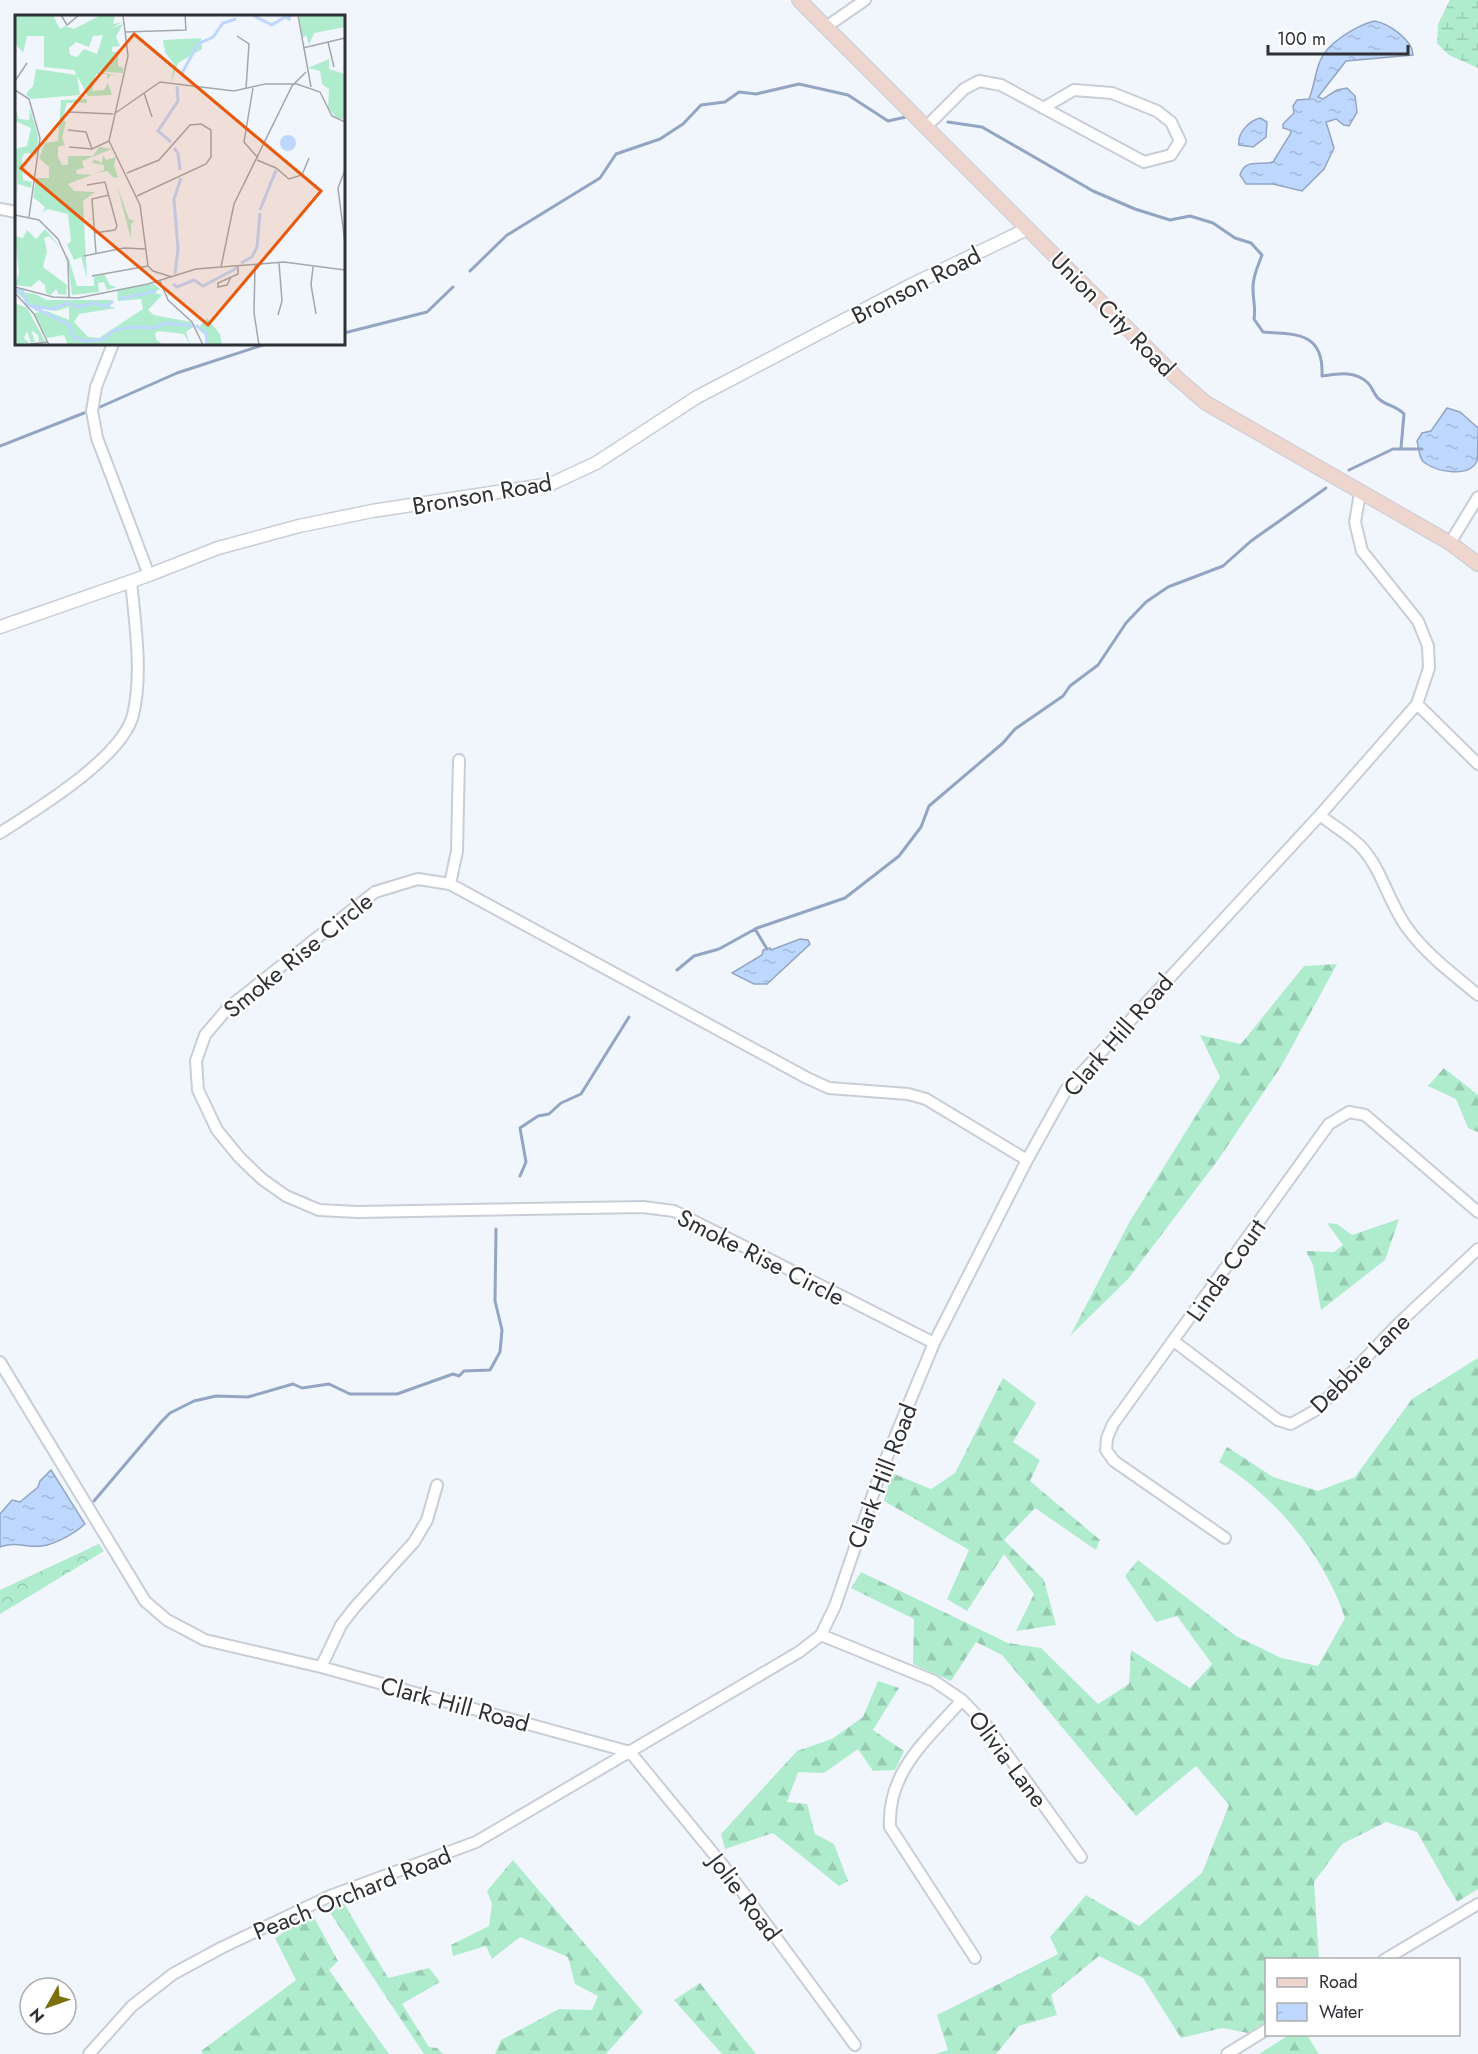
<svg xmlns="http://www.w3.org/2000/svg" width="1478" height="2054" viewBox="0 0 1478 2054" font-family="Jost,sans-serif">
  <defs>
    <pattern id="forest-firs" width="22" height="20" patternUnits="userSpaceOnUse" patternTransform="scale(1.5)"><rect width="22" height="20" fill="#afeccd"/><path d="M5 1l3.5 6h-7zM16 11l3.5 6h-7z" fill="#97cbb1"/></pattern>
    <pattern id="wetland-marsh" width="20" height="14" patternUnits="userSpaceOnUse" patternTransform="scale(1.5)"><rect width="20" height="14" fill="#afeccd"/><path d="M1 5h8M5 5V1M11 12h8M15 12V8" fill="none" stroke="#97cbb1"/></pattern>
    <pattern id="park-crowns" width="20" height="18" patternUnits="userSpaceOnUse" patternTransform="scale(1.5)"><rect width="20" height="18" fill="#afeccd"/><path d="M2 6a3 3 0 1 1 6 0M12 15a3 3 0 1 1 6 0" fill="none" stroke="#97cbb1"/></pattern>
    <pattern id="water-ripples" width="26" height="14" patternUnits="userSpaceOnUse" patternTransform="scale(1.5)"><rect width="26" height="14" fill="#bed7fe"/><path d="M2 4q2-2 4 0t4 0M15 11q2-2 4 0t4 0" fill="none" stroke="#a4b9da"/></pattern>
  </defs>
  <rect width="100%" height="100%" fill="#f1f6fd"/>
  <!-- forest -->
  <path fill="url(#forest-firs)" d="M1337,964L1282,1065L1218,1160L1128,1279L1070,1336L1130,1221L1220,1077L1200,1035L1241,1044L1304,966Z
    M1444,1068L1478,1095V1132L1468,1128L1456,1099L1428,1086Z
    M1399,1219L1385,1260L1321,1310L1313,1265L1306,1251L1334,1252L1343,1245L1327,1223L1337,1224L1352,1235Z
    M1478,1358V1889L1457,1902L1417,1832L1386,1822L1342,1844L1314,1882L1319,1959L1266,1960V2022L1248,2033L1222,2028L1181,2038L1143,1978L1099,1956L1051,1995L1057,2015L1019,2026L996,2054H935L948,2050L937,2015L1058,1954L1050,1937L1086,1895L1139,1926L1202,1873L1229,1805L1196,1766L1136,1816L1002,1655L976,1642L951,1681L913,1664L914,1619L851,1588L861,1572L1008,1643L1041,1648L1098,1704L1129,1684L1131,1650L1190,1688L1212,1664L1177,1616L1156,1622L1125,1576L1138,1560L1236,1636L1281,1658L1318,1666L1345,1618C1324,1555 1275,1496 1219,1462L1227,1447L1273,1477L1318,1491L1355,1477L1412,1399Z
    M1003,1378L1036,1403L1013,1442L1040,1460L1030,1481L1100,1540L1096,1550L1035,1508L1004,1540L1044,1580L1056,1625L1016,1631L1034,1594L1004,1554L967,1611L947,1599L969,1550L884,1501L892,1473L931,1489L955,1473Z
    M878,1681L899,1688L873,1730L904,1751L895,1770L873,1771L858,1749L824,1773L798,1772L787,1802L807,1804L815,1834L834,1844L848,1881L839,1886L773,1833L725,1849L721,1834L797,1751L832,1739L863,1717Z
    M513,1860L643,2012L606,2054H495L501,2040L559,2009L592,2010L598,1996L575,1984L568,1957L520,1937L492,1959L486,1946L453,1956L451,1945L489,1926L492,1904L487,1891Z
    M342,1900L388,1978L429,1968L440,1982L402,2004L429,2047L437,2048L443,2054H424L327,1908Z
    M312,1914L338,1961L329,1970L389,2054H203L201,2051L296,1980L275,1938Z
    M700,1983L756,2054H722L674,2000Z
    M1289,2035H1307L1319,2054H1259Z"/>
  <!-- wetland -->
  <path fill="url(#wetland-marsh)" d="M1450,0H1478V68L1449,55L1437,43L1438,24Z"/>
  <!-- park -->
  <path fill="url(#park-crowns)" d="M99,1544L104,1551L0,1614V1590Z"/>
  <!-- water -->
  <path fill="url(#water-ripples)" stroke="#93a5c2" stroke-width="1.5" d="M1374,21C1388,23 1413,40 1413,55L1346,61L1318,97L1323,99L1337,90L1347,88L1355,96L1357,112L1349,126L1344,125L1336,119L1326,122L1334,148L1324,169L1302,191L1273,184H1246L1240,175C1245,158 1259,166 1273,162L1291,133L1290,130L1283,128V124L1294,113L1293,106L1297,100L1309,99C1314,87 1315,73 1320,61C1327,43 1356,26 1374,21Z
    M1260,118L1267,122L1266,137L1253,147L1239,145C1237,133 1249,121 1260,118Z
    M1447,408L1460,412L1478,428C1478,438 1478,453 1477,461C1469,478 1438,472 1425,463C1419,460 1419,448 1417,441L1422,433L1431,431Z
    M800,939L808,940L810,944L767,984H754L732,973L762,955L763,950L770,948L771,950Z
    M51,1470L85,1524C75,1533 56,1544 42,1546C27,1548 15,1541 0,1547V1514L12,1500L20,1502L38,1487L40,1481Z"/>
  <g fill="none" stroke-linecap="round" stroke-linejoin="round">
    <!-- stream -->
    <path stroke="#93a5c2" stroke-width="3" d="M948,122L982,127L1093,191L1135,209L1170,220L1190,216L1213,223L1235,238L1251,243L1262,255C1258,266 1252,278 1253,289C1253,301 1256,308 1254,319L1263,332C1296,334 1324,332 1322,376C1337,374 1355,370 1368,383C1373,388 1374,395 1379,399C1387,406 1397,406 1404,414L1401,448
      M470,271L507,235L600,178L616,154L660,139L683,124L701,105L725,102L739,92L756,94L799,84L848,95L888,121L906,117
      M344,333L427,312L453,287
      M100,407L177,373L266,344
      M0,446L84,413
      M1349,470L1393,449H1422
      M755,929L767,949
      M677,970L694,956L719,949L757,928L845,898L899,856L921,827L929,806L1003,743L1015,729L1063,696L1070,686L1098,665L1126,623L1146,602L1168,587L1223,566L1251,541L1326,488
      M520,1176L526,1162L520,1128L538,1116L549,1114L561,1103L581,1094L629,1017
      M94,1501L162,1421L170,1413L194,1401L216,1396L248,1397L293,1384L302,1388L329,1384L350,1394H397L453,1374L459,1376L464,1371L490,1370L500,1352L502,1330L495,1301L496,1229"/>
    <defs>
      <path id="minor" d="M826,27L865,0
        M926,127L964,89L979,81L1001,85L1144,162L1171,155L1180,141L1171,122L1157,111L1112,93L1074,90L1043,108
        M0,209L16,212
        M113,344L96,387L92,411L97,438L149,575
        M1450,543L1478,497
        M1417,704L1478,764
        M1320,815C1333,826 1352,836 1363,849C1383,872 1389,904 1408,929C1427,955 1453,974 1478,995
        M0,833C37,809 122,758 133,715C143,673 135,624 131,581
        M450,884L457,851L459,760
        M1175,1342L1278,1420L1291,1424L1316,1410L1398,1324L1478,1249
        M934,1343L674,1211L643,1207L358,1212L319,1210L286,1196L262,1179L240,1158L217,1130L198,1090L196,1061L205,1035L228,1008L375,892L418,879L450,884L807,1078L829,1088L908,1094L926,1099L1027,1160
        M0,1362L145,1601L167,1620L205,1640L321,1667L630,1752
        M1225,1538L1114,1461L1106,1450L1107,1438L1113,1424L1329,1124L1349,1112L1365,1115L1478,1212
        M821,1635L934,1681L962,1700L986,1725L1081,1857
        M321,1667L341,1625L355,1607L414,1542L427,1520L437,1485
        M962,1700C928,1739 887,1771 890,1827L975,1958
        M630,1752L722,1864L855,2045
        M1384,1960L1478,1904
        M89,2054L132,2006L173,1974L221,1948L330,1896L476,1842L799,1652L821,1635L835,1606L881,1471L934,1343L1027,1160L1066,1090L1320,815L1417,704L1429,668L1428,646L1418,621L1362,551L1355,522L1360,493
        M1227,2054L1266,2030"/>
      <path id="tertiary" d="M0,627L149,575L218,548L299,526L372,511L551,484L596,463L697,397L911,285L1027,229"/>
      <path id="secondary" d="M799,0L1177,378L1206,403L1450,543L1478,564"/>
    </defs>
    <!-- minor casing -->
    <use href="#minor" stroke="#c8cdd7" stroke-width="14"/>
    <!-- tertiary casing -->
    <use href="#tertiary" stroke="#c8cdd7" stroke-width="15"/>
    <!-- secondary casing -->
    <use href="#secondary" stroke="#c8cdd7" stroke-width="16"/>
    <!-- minor -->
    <use href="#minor" stroke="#fff" stroke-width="10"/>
    <!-- tertiary -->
    <use href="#tertiary" stroke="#fff" stroke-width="12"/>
    <!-- secondary -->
    <use href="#secondary" stroke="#eed5cd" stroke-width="14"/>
  </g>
  <g text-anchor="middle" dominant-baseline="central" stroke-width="4.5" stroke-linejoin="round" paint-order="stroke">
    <!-- street labels -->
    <g font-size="24" fill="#2f3135" stroke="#fff">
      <text transform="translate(916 285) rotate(-27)">Bronson Road</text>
      <text transform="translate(1113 314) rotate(45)">Union City Road</text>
      <text transform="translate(482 494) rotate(-10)">Bronson Road</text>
      <text transform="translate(298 955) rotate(-39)">Smoke Rise Circle</text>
      <text transform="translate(1118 1035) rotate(-49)">Clark Hill Road</text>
      <text transform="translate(761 1257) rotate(27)">Smoke Rise Circle</text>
      <text transform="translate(1226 1270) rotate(-55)">Linda Court</text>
      <text transform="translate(1360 1363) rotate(-45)">Debbie Lane</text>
      <text transform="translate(882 1476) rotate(-69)">Clark Hill Road</text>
      <text transform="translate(455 1704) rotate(15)">Clark Hill Road</text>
      <text transform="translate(1008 1759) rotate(53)">Olivia Lane</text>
      <text transform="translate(352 1893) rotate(-22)">Peach Orchard Road</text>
      <text transform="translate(745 1897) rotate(53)">Jolie Road</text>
    </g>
  </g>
  <!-- overview -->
  <g transform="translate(15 15)">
    <rect width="330" height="330" fill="#f1f6fd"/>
    <path d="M0,0H38L45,14L50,11L59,14L86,0H100L98,9L107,7L97,13L108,9L101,22L105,31L97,32V37H103V51L108,53V58L82,56L106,62L96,60L92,64V59H81L77,76L89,75L93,68L97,80L73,81L59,55L29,52V21H12L8,38L0,28ZM88,20L82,39L69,34L62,42L55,40L54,33L61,27L74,32L78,21ZM284,0H330V12L299,18L294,30L291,20L288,23ZM314,44V54L330,59V105L321,102L313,93L314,74L307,69L305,56L293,53ZM21,54L62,60L65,80L16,84L11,79L18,71ZM72,84V88H52L47,105L51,107L47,123L50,130L43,132V142L47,150H53V141H78L84,132L97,134L67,146L69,153L61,155L62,159L77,160L53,169L59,176L80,177L68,186L72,263L66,242L59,245L52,230L56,226L53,199L32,194L28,198L30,192L18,182L21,163H34V152L24,143L30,128L43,126L46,85ZM0,93L4,104L14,105L15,93L23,121L22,139L10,138L7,143L8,165L17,167L16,173L3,169V183L0,134L12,131L16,113L0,106ZM88,140L91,145L101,142L99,150L103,162L99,163L92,156L81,158L89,155V150L77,148L79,144L87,148ZM102,171L114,204L120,206L116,209V224ZM30,214L47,234L34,221L29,223L32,236L28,252L52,270L51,280L43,279L41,274L36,280L31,278L30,270L24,265L16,272L0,270L4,258L0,221L8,223L12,215L21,224ZM52,238L62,271H79V262L89,259L95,270L102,272L92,275L89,267L83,268L84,277L57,280ZM139,269L145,274L139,278L147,280L133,295L139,300L176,307L178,312L171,317L175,330L169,319L144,316L140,318L141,324L148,330H53L49,320L32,323L19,298L32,296L54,305V292L41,296L29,293L21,296L0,276L20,279L32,285H95L97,288L94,291L101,293L64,299L59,307L73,322L84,323L128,294L126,284L103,286L102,275ZM0,288L12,293L30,326L24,327L23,320L16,315L20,327L16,328L12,316L9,323L14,328L0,330Z" fill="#afeccd" fill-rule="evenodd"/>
    <path d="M313,57L330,61L328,87L319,90ZM192,303L205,319L207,330H191V320L184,312Z" fill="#afeccd"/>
    <path d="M186,23L187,34L163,48L156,67L159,49L150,37L148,25Z" fill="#afeccd"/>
    <path d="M265 128a8 8 0 1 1 16 0a8 8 0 1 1-16 0Z" fill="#bed7fe"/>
    <path fill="none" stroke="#bed7fe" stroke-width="3" d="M237,0L257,10L270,2L274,4L275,0M167,58L183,29L198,22L208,8L221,4M156,127L143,116L163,86L162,71M159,133L163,138L165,155M245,195L261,155M226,248L237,242L242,232L245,198M160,259L163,234L159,184L166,163M158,269L162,272L179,265L188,271L222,253M1,276L7,275L12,289L54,310L58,322L71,326L90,324L97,316L116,312L139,313L151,308L179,311M104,284L141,276M17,291L37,294L53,288L62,292L80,288L91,292L98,286M181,310L191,319L192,330"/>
    <path fill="none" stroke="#a3a7ad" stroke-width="1.5" d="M46,0L52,10L64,0M108,0L113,41L94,126L125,190L133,251L138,256L157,262M283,0L296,72M110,17L171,15L170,0M222,21L234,29L231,74M313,27L319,52M288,33L330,23M0,66L12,48M238,73L229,127L243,143M0,75L14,84L25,123L14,202M129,78L137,102M54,97L98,99M99,99L145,67L219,76L250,69H282L305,77L317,101L330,107M53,115L71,117L77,134M54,132L77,134L94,126M242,145L261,153L274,164L287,160L294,143M330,155L323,173L330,228M112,158L144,145L175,110L186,109L196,115V142L191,149L122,181M72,170L90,167L102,211L100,215L79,218M0,200L24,205L43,224L53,246L54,282M81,238L77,184L94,180M69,241L109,233L131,234M240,250L239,298L244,330M206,252L219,189L277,71L291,57M298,252L296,270L301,299M77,261L133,251M216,262L212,270L203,272V268L223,259V251M145,266L153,285L177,307L188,330M0,272L38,282L63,283L133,269L181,254L269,247L330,255M0,278L19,299L34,330M263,300L267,286L264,248M9,330L32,327"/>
    <path fill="#e8590c" fill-opacity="0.15" stroke="#e8590c" stroke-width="3" d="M119,19L306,176L193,310L6,153Z"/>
    <rect width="330" height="330" fill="none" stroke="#2f3135" stroke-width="3"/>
  </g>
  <!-- legend -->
  <rect x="1265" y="1958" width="195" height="78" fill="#ffffff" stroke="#acadae" stroke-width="1.5"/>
  <rect x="1277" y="1978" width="30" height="9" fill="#eed5cd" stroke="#acadae" stroke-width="1.5"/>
  <text x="1319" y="1988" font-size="18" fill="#2f3135">Road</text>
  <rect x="1277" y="2003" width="30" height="18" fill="url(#water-ripples)" stroke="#acadae" stroke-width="1.5"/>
  <text x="1319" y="2018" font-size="18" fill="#2f3135">Water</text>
  <!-- north arrow -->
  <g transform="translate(48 2006) rotate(230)"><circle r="28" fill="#ffffff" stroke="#acadae" stroke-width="1.5"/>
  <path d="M0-4.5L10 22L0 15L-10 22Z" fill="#7c6f0d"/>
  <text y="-9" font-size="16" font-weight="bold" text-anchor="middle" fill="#2f3135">N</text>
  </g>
  <!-- scale -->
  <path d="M1268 45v9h140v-9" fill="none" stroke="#2f3135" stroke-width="3"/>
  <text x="1277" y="45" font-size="18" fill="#2f3135" stroke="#ffffff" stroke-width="4.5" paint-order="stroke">100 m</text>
</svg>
